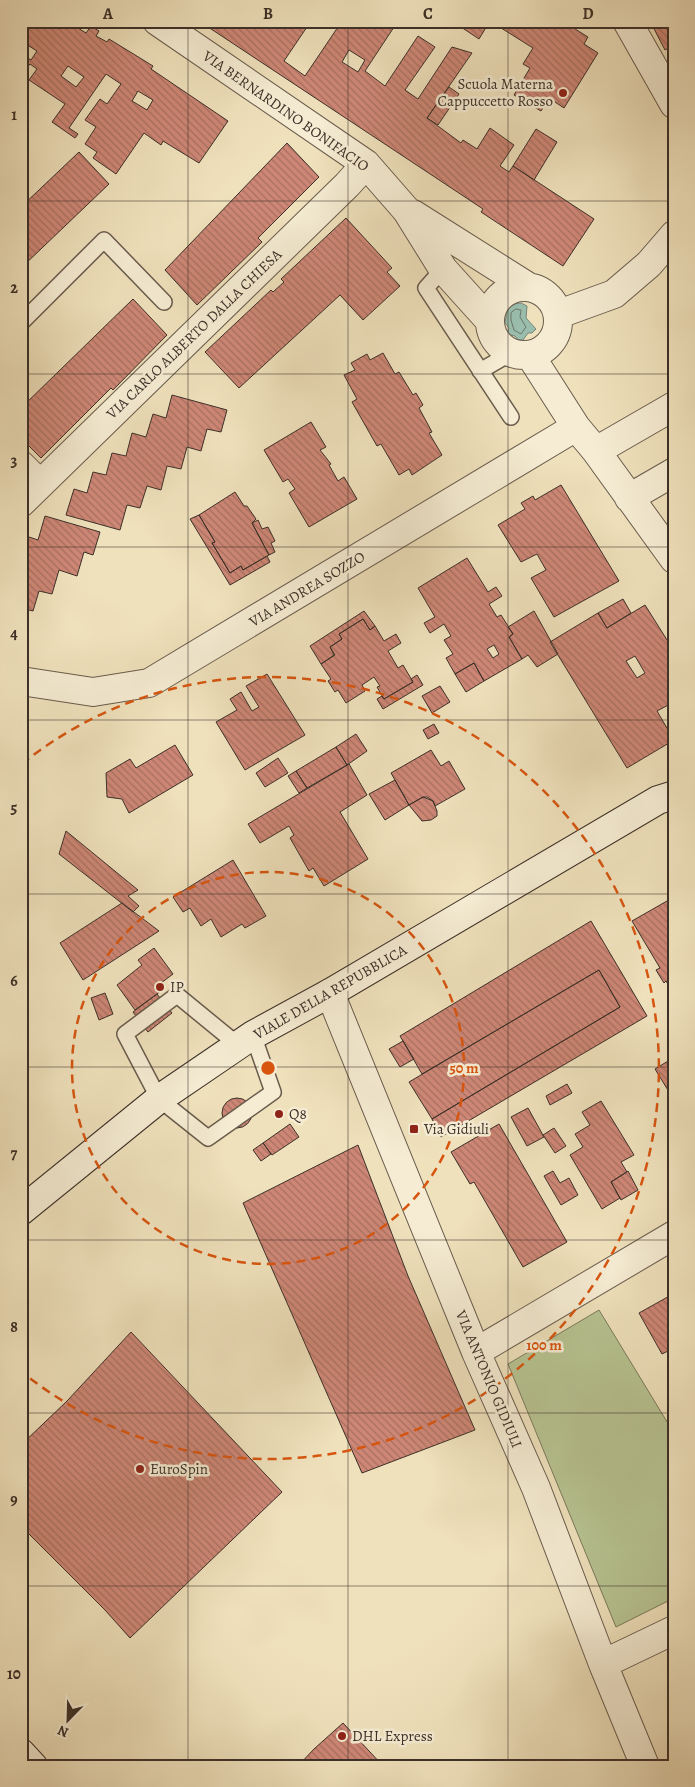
<svg xmlns="http://www.w3.org/2000/svg" width="695" height="1787" viewBox="0 0 695 1787" font-family="Alegreya,serif">
  <defs>
    <pattern id="building-back-hatch" width="6" height="6" patternUnits="userSpaceOnUse" patternTransform="scale(1.25)"><rect width="6" height="6" fill="#ce8776"/><path d="M-1 5l2 2M0 0l6 6M5-1l2 2" fill="none" stroke="#a86f61"/></pattern>
  </defs>
  <rect width="100%" height="100%" fill="#efe1bc"/>
  <filter id="stains"><feTurbulence type="fractalNoise" baseFrequency=".004" numOctaves="4"/><feColorMatrix values="0 0 0 0 .2 0 0 0 0 .09 0 0 0 0 .02 0 0 0 .5 -.17"/></filter>
  <radialGradient id="worn" r=".72"><stop offset=".6" stop-color="#630" stop-opacity="0"/><stop offset="1" stop-color="#630" stop-opacity=".3"/></radialGradient>
  <!-- grass -->
  <path fill="#b7c392" stroke="#7a7a5d" d="M599,1310L672,1430L674,1429V1598L616,1627L508,1364Z"/>
  <!-- water -->
  <path fill="#9abead" stroke="#748578" d="M521,303L527,306L526,318L536,329L532,333H528L523,340H518L515,336L507,334L509,328L505,323C507,311 507,304 521,303Z"/>
  <g fill="none" stroke-linecap="round" stroke-linejoin="round">
    <!-- shore -->
    <path stroke="#6b776a" stroke-width="1" d="M516,309L521,310L520,317L526,327L521,334L514,330L511,320V313Z"/>
  </g>
  <!-- building -->
  <path fill="url(#building-back-hatch)" stroke="#3c3028" fill-rule="evenodd" d="M21,21H82L78,28L86,33L91,26L99,31L96,36L107,42L109,39L153,66L151,69L228,121L199,163L163,141L161,145L144,133L116,174L93,158L97,152L85,144L96,127L85,120L100,99L107,104L121,84L106,74L69,128L78,134L75,138L52,122L65,104L29,80L37,69L30,64L21,76ZM29,46L37,51L31,60L23,55ZM68,66L84,77L76,87L61,76ZM138,91L153,100L147,110L132,101Z
    M199,21H311L284,61L305,76L342,21H346L356,28L360,21H398L365,71L385,86L418,36L435,47L405,90L418,99L452,47L472,53L427,118L461,143L463,140L477,149L490,128L514,145L500,166L509,172L513,166L594,219L563,266L481,212L483,209ZM349,50L365,60L358,72L342,62Z
    M452,21H580L575,29L588,37L584,44L598,53L564,108L549,98L541,111L514,95L530,68L523,64L533,48L490,21L479,39Z
    M650,21H674V45L665,50Z
    M449,87L459,94L438,125L427,118Z
    M536,129L557,142L534,180L513,166Z
    M287,143L319,177L258,238L262,242L197,305L165,270Z
    M79,152L109,184L21,268V207Z
    M346,218L392,268L387,272L400,286L363,320L340,295L239,388L205,352L271,290L273,292L284,282L281,279Z
    M133,299L167,335L113,390L111,388L41,458L21,438V408Z
    M383,353L395,374L399,372L413,395L416,393L423,405L419,408L432,432L429,433L442,455L412,475L409,469L399,475L381,444L377,446L352,402L357,399L344,375L355,370L351,363L367,354L370,360Z
    M172,395L227,410L221,432L207,429L201,451L187,447L181,469L167,466L161,490L147,486L140,508L127,505L120,530L66,515L74,489L87,493L93,472L106,475L112,453L126,456L132,433L146,437L153,414L166,418Z
    M311,422L326,447L320,450L331,464L329,465L338,481L344,477L357,499L309,527L289,493L295,489L288,479L283,482L264,450Z
    M561,485L619,581L554,617L531,578L546,570L537,554L521,562L498,525L525,509L521,503L533,496L535,500Z
    M235,492L244,506H247L256,519L252,523L269,555L243,570L241,566L230,573L212,543L215,542L199,515Z
    M199,515L215,542L212,543L230,573L241,566L243,570L267,556L270,562L230,585L190,519Z
    M45,516L100,532L93,555L84,552L77,576L59,570L52,594L39,591L33,611L21,608V553L26,536L38,540Z
    M258,520L262,529L268,527L275,541L271,543L275,552L269,555L252,523Z
    M467,558L488,592L496,587L502,596L489,604L497,617L501,615L513,634L509,637L522,659L484,681L474,663L455,674L446,658L453,654L444,640L451,636L444,624L430,633L424,623L435,617L418,588ZM494,645L499,654L493,658L487,649Z
    M623,599L631,613L607,628L598,613Z
    M645,605L674,651V702L657,711L674,740L627,768L550,642L598,613L607,628ZM635,656L645,673L637,678L626,661Z
    M364,611L375,626L370,630L363,619L339,634L342,639L330,647L334,655L321,664L310,646Z
    M534,611L558,654L537,667L528,655L522,659L509,637L513,634L508,627Z
    M363,619L370,630L375,626L384,641L396,634L401,643L388,651L398,668L403,665L413,682L384,699L377,687L380,686L374,677L362,685L365,691L346,703L338,690L335,692L328,681L331,679L321,664L335,655L330,647L342,639L339,634Z
    M474,663L484,681L466,692L455,674Z
    M267,674L305,735L245,770L216,722L237,710L230,699L241,692L252,711L259,707L246,686Z
    M417,675L423,685L383,709L377,699L382,696L384,699L413,682L411,679Z
    M440,686L450,702L432,713L422,696Z
    M434,724L439,733L428,739L423,730Z
    M356,734L367,751L347,765L336,747Z
    M175,745L193,775L129,813L122,799L107,797L106,773L130,759L136,768Z
    M336,747L347,765L307,788L296,771Z
    M431,750L441,766L449,761L465,789L435,806L433,801L427,797H423L409,805L391,773Z
    M278,758L288,773L265,787L256,773Z
    M349,764L367,795L340,812L368,859L324,886L313,868L309,871L290,838L294,835L289,826L260,843L248,824Z
    M296,771L307,788L299,793L288,776Z
    M395,780L409,805L385,820L369,794Z
    M423,797L433,801L437,811V816L431,820L422,821L409,805Z
    M66,831L138,890L128,896L139,906L133,912L59,854Z
    M233,860L266,916L245,928L242,924L221,937L211,919L201,926L190,908L183,912L173,897Z
    M674,897V983L669,986L666,981L664,983L656,970L660,968L632,921Z
    M122,903L159,931L83,980L60,943Z
    M591,921L647,1016L441,1137L432,1119L620,1007L599,970L422,1074L400,1036Z
    M154,948L173,974L157,986L161,991L135,1010L117,985L142,965L138,960Z
    M599,970L620,1007L432,1119L409,1082Z
    M105,993L113,1014L99,1020L91,998Z
    M157,994L172,1013L148,1032L133,1012Z
    M403,1041L414,1059L400,1067L389,1049Z
    M673,1058L674,1059V1100L655,1069Z
    M567,1084L572,1093L550,1105L546,1096Z
    M222 1113a15 15 0 1 1 30 0a15 15 0 1 1-30 0Z
    M601,1101L634,1155L621,1162L627,1172L611,1182L620,1198L602,1209L570,1155L583,1147L575,1134L590,1125L582,1112Z
    M528,1108L544,1137L527,1146L511,1117Z
    M290,1124L299,1137L272,1155L263,1143Z
    M499,1124L567,1242L523,1267L474,1182L470,1184L451,1152Z
    M554,1128L566,1146L555,1153L543,1135Z
    M263,1143L271,1154L261,1161L253,1150Z
    M358,1145L408,1276L475,1430L362,1473L243,1203Z
    M553,1171L560,1183L569,1178L578,1195L561,1205L544,1176Z
    M628,1171L638,1190L621,1200L611,1182Z
    M673,1294L674,1348L662,1354L639,1313Z
    M131,1332L282,1492L130,1638L105,1610L21,1526V1445L67,1401Z
    M343,1723L383,1766H298L314,1749Z"/>
  <g fill="none" stroke-linecap="round" stroke-linejoin="round">
    <defs>
      <path id="service" d="M443,269L426,288L511,417
        M21,323L104,240L164,302
        M480,371L511,353
        M238,1045L177,995L125,1034L159,1099L208,1138L273,1092L253,1035"/>
      <path id="minor" d="M157,21L366,164L407,211L443,269L489,320
        M627,21L674,104
        M413,214L527,286
        M490 321a34 34 0 1 1 68 0a34 34 0 1 1-68 0Z
        M559,314L614,294L649,264L674,235
        M530,355L576,427L596,451L674,559
        M596,451L674,406
        M21,465L40,484
        M629,498L674,472
        M21,503L347,185L366,164
        M21,681L93,692L149,683L576,427
        M330,993L476,1352L536,1488L603,1664L645,1766
        M476,1352L674,1235
        M603,1664L674,1630"/>
      <path id="secondary" d="M21,1211L159,1099L253,1035L330,993L658,800L674,795
        M21,1753L33,1766"/>
    </defs>
    <!-- service casing -->
    <use href="#service" stroke="#695c4d" stroke-width="18"/>
    <!-- minor casing -->
    <use href="#minor" stroke="#695c4d" stroke-width="30"/>
    <!-- secondary casing -->
    <use href="#secondary" stroke="#3c3028" stroke-width="30"/>
    <!-- service -->
    <use href="#service" stroke="#f5ecd3" stroke-width="15"/>
    <!-- minor -->
    <use href="#minor" stroke="#f5ecd3" stroke-width="28"/>
    <!-- secondary -->
    <use href="#secondary" stroke="#f5ecd3" stroke-width="28"/>
  </g>
  <!-- grid -->
  <path fill="none" stroke="#3c3028" stroke-width="1" stroke-opacity="0.55" d="M188,21V1766M348,21V1766M508,21V1766M21,201H674M21,374H674M21,547H674M21,720H674M21,894H674M21,1067H674M21,1240H674M21,1413H674M21,1586H674"/>
  <!-- distance rings -->
  <g fill="none" stroke="#d7550f" stroke-width="2.5" stroke-dasharray="9 6">
    <circle cx="268" cy="1068" r="196"/>
    <path d="M22 764A391 391 0 1 1 22 1372"/>
  </g>
  <!-- markers -->
  <g fill="#8f2418" stroke="#f5ecd3" stroke-width="2">
    <circle cx="563" cy="93" r="5"/>
    <circle cx="160" cy="987" r="5"/>
    <circle cx="279" cy="1114" r="5"/>
    <rect x="409" y="1124" width="10" height="10" rx="2.5"/>
    <circle cx="140" cy="1469" r="5"/>
    <circle cx="342" cy="1736" r="5"/>
  </g>
  <g text-anchor="middle" dominant-baseline="central" stroke-width="5" stroke-linejoin="round" paint-order="stroke">
    <!-- poi labels -->
    <g font-size="15" fill="#3c3028" stroke="#f5ecd3" text-anchor="start">
      <text x="553" y="84" text-anchor="end">Scuola Materna<tspan x="553" dy="17">Cappuccetto Rosso</tspan></text>
      <text x="170" y="987">IP</text>
      <text x="289" y="1114">Q8</text>
      <text x="424" y="1129">Via Gidiuli</text>
      <text x="150" y="1469">EuroSpin</text>
      <text x="352" y="1736">DHL Express</text>
    </g>
    <!-- street labels -->
    <g font-size="15" fill="#3c3028" stroke="#f5ecd3">
      <text transform="translate(286 111) rotate(35)">VIA BERNARDINO BONIFACIO</text>
      <text transform="translate(194 334) rotate(-44)">VIA CARLO ALBERTO DALLA CHIESA</text>
      <text transform="translate(307 589) rotate(-31)">VIA ANDREA SOZZO</text>
      <text transform="translate(330 992) rotate(-30)">VIALE DELLA REPUBBLICA</text>
      <text transform="translate(489 1379) rotate(67)">VIA ANTONIO GIDIULI</text>
    </g>
  </g>
  <circle cx="268" cy="1068" r="8" fill="#d7550f" stroke="#f5ecd3" stroke-width="2.5"/>
  <g font-size="15" text-anchor="middle" font-weight="bold" fill="#d7550f" stroke="#f5ecd3" stroke-width="5" stroke-linejoin="round" paint-order="stroke">
    <text x="464" y="1073">50 m</text>
    <text x="544" y="1350">100 m</text>
  </g>
  <!-- margin -->
  <rect width="695" height="1787" fill="none" stroke="#efe1bc" stroke-width="55"/>
  <!-- north arrow -->
  <g transform="translate(68 1720) rotate(203)" stroke="#f5ecd3" stroke-width="4" paint-order="stroke">
  <path d="M0-4L9 19L0 12L-9 19Z" fill="#3c3028"/>
  <text y="-8" font-size="14" font-weight="bold" text-anchor="middle" fill="#3c3028">N</text>
  </g>
  <rect x="28" y="28" width="640" height="1732" fill="none" stroke="#3c3028" stroke-width="2"/>
  <g font-size="16" text-anchor="middle" font-weight="bold" fill="#3c3028">
    <text x="108" y="19">A</text>
    <text x="268" y="19">B</text>
    <text x="428" y="19">C</text>
    <text x="588" y="19">D</text>
    <text x="14" y="120">1</text>
    <text x="14" y="293">2</text>
    <text x="14" y="466">3</text>
    <text x="14" y="639">4</text>
    <text x="14" y="813">5</text>
    <text x="14" y="986">6</text>
    <text x="14" y="1159">7</text>
    <text x="14" y="1332">8</text>
    <text x="14" y="1505">9</text>
    <text x="14" y="1679">10</text>
  </g>
  <rect width="100%" height="100%" filter="url(#stains)"/>
  <rect width="100%" height="100%" fill="url(#worn)"/>
</svg>
